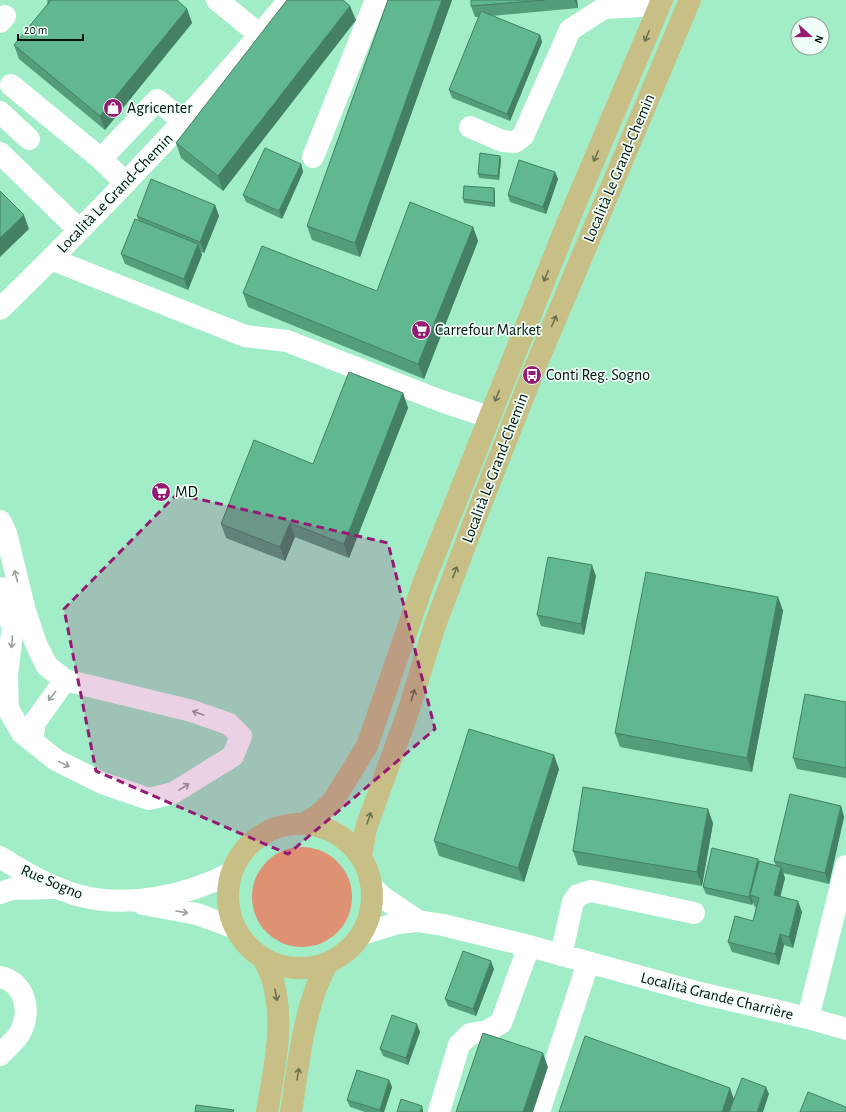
<svg xmlns="http://www.w3.org/2000/svg" width="846" height="1112" viewBox="0 0 846 1112" font-family="'Alegreya Sans',sans-serif">
  <rect width="100%" height="100%" fill="#a1edc7"/>
  <!-- green -->
  <path fill="#de9173" d="M252 897a50 50 0 1 1 100 0a50 50 0 1 1-100 0Z"/>
  <g fill="none" stroke-linecap="round" stroke-linejoin="round">
    <!-- minor -->
    <path stroke="#fff" stroke-width="22" d="M217,0L260,35
      M0,22L5,16
      M11,85L101,159
      M0,112L29,139
      M470,127L502,141L515,142L523,136L570,30L604,8L660,5
      M0,153L79,230
      M313,157L376,0
      M125,182L101,159L157,100L184,122
      M51,259L245,336L287,341L441,401L489,417
      M0,309C101,211 199,109 289,0
      M0,521L6,533L25,611
      M0,588L9,594L26,614L36,644L47,666L65,680
      M0,607L13,625L7,675L8,709L22,733L56,760L102,783L149,799L173,793L233,756L241,736L229,724L192,711L65,680L35,722L32,741
      M0,857C23,872 50,887 77,895C127,909 186,896 231,873
      M372,887L385,899L418,921
      M0,893L12,889L54,888
      M143,904L197,914L235,928
      M362,934L398,923L418,921L443,925L529,946L700,993L808,1018L846,1029
      M561,955L573,902L578,895L591,891L694,913
      M0,977C25,982 31,1010 21,1031C17,1040 6,1048 0,1055
      M808,1018L846,866
      M439,1112L459,1045L470,1034L487,1031L501,1023L529,946
      M539,1112L588,963"/>
    <!-- major -->
    <path stroke="#c7bf86" stroke-width="22" d="M305,823L318,815L333,801L367,746L424,581L569,219L662,0
      M228 896a72 72 0 1 1 144 0a72 72 0 1 1-144 0Z
      M361,856L366,828L407,715L435,625L477,514L532,375L690,0
      M263,958C266,965 271,973 273,981C285,1024 274,1069 267,1112
      M291,1112C299,1063 303,1008 327,964"/>
  </g>
  <!-- wall -->
  <path fill="#539d7b" d="M388,0H452L360,257L312,240L307,226Z
    M471,0H577L578,8L492,16L540,35L542,42L510,121L452,98L449,90L479,17H475L471,6Z
    M187,9L192,23L105,130L19,59L14,45Z
    M356,20L223,191L181,158L176,143Z
    M501,159L499,180L479,178L478,174Z
    M301,164L303,172L282,219L246,202L243,195Z
    M555,172L558,179L546,214L510,202L508,195Z
    M495,192V207L464,203L463,199Z
    M215,205L219,216L204,253L201,252L202,255L188,290L125,264L121,254L138,220L137,216Z
    M473,227L478,241L424,379L248,307L243,293L377,291Z
    M403,393L408,408L349,558L295,537L285,561L226,538L221,524L313,464Z
    M596,576L584,635L541,626L537,615Z
    M778,597L783,611L752,772L620,747L615,733Z
    M846,702V778L797,769L793,758Z
    M559,769L524,882L439,856L434,841Z
    M841,806L844,817L829,884L783,873L785,878L780,896L802,912L793,948L784,945L779,965L732,952L728,942L753,921L756,907L754,906L753,902L752,905L706,894L703,887L759,861L776,866L774,861Z
    M713,823L702,886L578,865L573,851Z
    M494,969L476,1016L448,1006L445,999Z
    M420,1032L408,1065L383,1056L380,1049Z
    M389,1080L392,1087L384,1112H365L350,1107L347,1100Z"/>
  <!-- shaded-wall -->
  <path fill="#448064" d="M442,0H452L360,257L355,243Z
    M574,0H577L578,8Z
    M350,6L356,20L223,191L218,176Z
    M187,9L192,23L105,130L100,116Z
    M540,35L542,42L510,121L507,114Z
    M500,156L501,159L499,180L498,176Z
    M301,164L303,172L282,219L279,211Z
    M555,172L558,179L546,214L543,207Z
    M494,188L495,192V207L494,203Z
    M215,205L219,216L204,253L200,242Z
    M24,215L29,229L0,257V238Z
    M473,227L478,241L424,379L418,364Z
    M198,244L202,255L188,290L184,279Z
    M403,393L408,408L349,558L344,544Z
    M290,523L295,537L285,561L280,547Z
    M592,565L596,576L584,635L581,624Z
    M778,597L783,611L752,772L747,758Z
    M554,755L559,769L524,882L518,868Z
    M841,806L844,817L829,884L825,873Z
    M708,809L713,823L702,886L697,872Z
    M758,859L761,866L750,895L753,902L752,905L749,897Z
    M781,867L785,878L778,906L774,895Z
    M798,901L802,912L793,948L789,937Z
    M780,934L784,945L779,965L775,954Z
    M491,961L494,969L476,1016L473,1009Z
    M417,1024L420,1032L408,1065L406,1058Z
    M543,1053L548,1067L533,1112H523Z
    M389,1080L392,1087L384,1112H381L380,1110Z
    M766,1087L769,1094L763,1112H757Z
    M730,1088L735,1102L732,1112H722Z
    M422,1106L423,1110V1112H420Z"/>
  <!-- building -->
  <path fill="#61b78f" stroke="#448064" d="M48,0H51L48,4Z
    M51,0H177L187,9L100,116L14,45Z
    M287,0H343L350,6L218,176L176,143Z
    M388,0H442L355,243L307,226Z
    M471,0H545L471,6Z
    M481,11L540,35L507,114L449,90Z
    M265,148L301,164L279,211L243,195Z
    M480,153L500,156L498,176L478,174Z
    M519,160L555,172L543,207L508,195Z
    M151,179L215,205L200,242L137,216Z
    M464,186L494,188V203L463,199Z
    M0,191L24,215L0,238Z
    M410,202L473,227L418,364L243,293L262,246L377,291Z
    M135,219L198,244L184,279L121,254Z
    M349,372L403,393L344,544L290,523L280,547L221,524L254,440L313,464Z
    M548,557L592,565L581,624L537,615Z
    M646,572L778,597L747,758L615,733Z
    M805,694L846,702V768L793,758Z
    M469,729L554,755L518,868L434,841Z
    M583,787L708,809L697,872L573,851Z
    M790,794L841,806L825,873L774,861Z
    M712,848L758,859L749,897L703,887Z
    M759,861L781,867L774,895L798,901L789,937L780,934L775,954L728,942L735,916L753,921L759,898L750,895Z
    M463,951L491,961L473,1009L445,999Z
    M392,1015L417,1024L406,1058L380,1049Z
    M483,1033L543,1053L523,1112H456Z
    M585,1036L730,1088L722,1112H559Z
    M357,1070L389,1080L380,1110L347,1100Z
    M742,1078L766,1087L757,1112H729Z
    M808,1092L846,1107V1112H800Z
    M401,1099L422,1106L420,1112H397Z
    M196,1105L234,1110L233,1112H195Z"/>
  <!-- one-way arrows -->
  <defs><path id="oneway-shaft" d="M-6 0H5M1.5-3L5.5 0L1.5 3" fill="none" stroke-width="1.6" stroke-linecap="round" stroke-linejoin="round"/></defs>
  <g stroke="#6d714d">
    <use href="#oneway-shaft" transform="translate(647 36) rotate(113)"/>
    <use href="#oneway-shaft" transform="translate(596 156) rotate(113)"/>
    <use href="#oneway-shaft" transform="translate(546 276) rotate(112)"/>
    <use href="#oneway-shaft" transform="translate(554 321) rotate(-67)"/>
    <use href="#oneway-shaft" transform="translate(497 396) rotate(112)"/>
    <use href="#oneway-shaft" transform="translate(455 572) rotate(-69)"/>
    <use href="#oneway-shaft" transform="translate(413 695) rotate(-73)"/>
    <use href="#oneway-shaft" transform="translate(369 818) rotate(-71)"/>
    <use href="#oneway-shaft" transform="translate(276 995) rotate(79)"/>
    <use href="#oneway-shaft" transform="translate(298 1074) rotate(-81)"/>
  </g>
  <g stroke="#99a09c">
    <use href="#oneway-shaft" transform="translate(16 576) rotate(-104)"/>
    <use href="#oneway-shaft" transform="translate(12 642) rotate(95)"/>
    <use href="#oneway-shaft" transform="translate(52 696) rotate(128)"/>
    <use href="#oneway-shaft" transform="translate(198 713) rotate(-161)"/>
    <use href="#oneway-shaft" transform="translate(64 764) rotate(26)"/>
    <use href="#oneway-shaft" transform="translate(184 787) rotate(-32)"/>
    <use href="#oneway-shaft" transform="translate(182 912) rotate(10)"/>
  </g>
  <!-- marked area -->
  <path fill="#951a74" fill-opacity="0.2" stroke="#951a74" stroke-width="3" stroke-dasharray="8 5" stroke-linejoin="round" d="M177,494L388,543L435,729L288,854L96,771L64,609Z"/>
  <!-- icons -->
  <defs>
    <symbol id="shop-disc" viewBox="-11 -11 22 22"><circle r="9.5" fill="#951a74" stroke="#f0fff7"/><path d="M-5-2.5h2.3a2.7 3.5 0 0 1 5.4 0H5L5.5 6h-11ZM-1.5-2.5h3a1.5 2.3 0 0 0-3 0Z" fill="#fff"/></symbol>
    <symbol id="supermarket-disc" viewBox="-11 -11 22 22"><circle r="9.5" fill="#951a74" stroke="#f0fff7"/><path d="M-6-5.5h2.5l.6 2H6L4.5 2H-2.5L-4.4-4H-6ZM-1.5 3.2a1.3 1.3 0 1 0 .1 0ZM3 3.2a1.3 1.3 0 1 0 .1 0Z" fill="#fff"/></symbol>
    <symbol id="bus-disc" viewBox="-11 -11 22 22"><circle r="9.5" fill="#951a74" stroke="#f0fff7"/><path d="M-5-6H5V4H4V6H2V4H-2V6H-4V4H-5ZM-3.5-4V0h7V-4ZM-3.5 1.2v1.5H-2V1.2ZM2 1.2v1.5H3.5V1.2Z" fill="#fff"/></symbol>
  </defs>
  <g fill-rule="evenodd">
    <use href="#shop-disc" x="102" y="97" width="22" height="22"/>
    <use href="#supermarket-disc" x="410" y="319" width="22" height="22"/>
    <use href="#bus-disc" x="521" y="364" width="22" height="22"/>
    <use href="#supermarket-disc" x="150" y="481" width="22" height="22"/>
  </g>
  <g text-anchor="middle" dominant-baseline="central" stroke-width="3.5" stroke-linejoin="round" paint-order="stroke">
    <!-- poi labels -->
    <g font-size="16" fill="#001108" stroke="#f0fff7" text-anchor="start">
      <text x="127" y="108">Agricenter</text>
      <text x="435" y="330">Carrefour Market</text>
      <text x="546" y="375">Conti Reg. Sogno</text>
      <text x="175" y="492">MD</text>
    </g>
    <!-- street labels -->
    <g font-size="16" fill="#001108" stroke="#f0fff7">
      <text transform="translate(619 168) rotate(-67)">Località Le Grand-Chemin</text>
      <text transform="translate(115 193) rotate(-46)">Località Le Grand-Chemin</text>
      <text transform="translate(495 468) rotate(-69)">Località Le Grand-Chemin</text>
      <text transform="translate(52 882) rotate(23)">Rue Sogno</text>
      <text transform="translate(717 996) rotate(14)">Località Grande Charrière</text>
    </g>
  </g>
  <!-- north arrow -->
  <g transform="translate(810 36) rotate(111)"><circle r="19" fill="#f0fff7" stroke="#90a097"/>
  <path d="M0-3L7 15L0 10L-7 15Z" fill="#951a74"/>
  <text y="-6" font-size="11" font-weight="bold" text-anchor="middle" fill="#001108">N</text>
  </g>
  <!-- scale -->
  <path d="M18 34v6h65v-6" fill="none" stroke="#001108" stroke-width="2"/>
  <text x="24" y="34" font-size="12" fill="#001108" stroke="#f0fff7" stroke-width="3" paint-order="stroke">20 m</text>
</svg>
